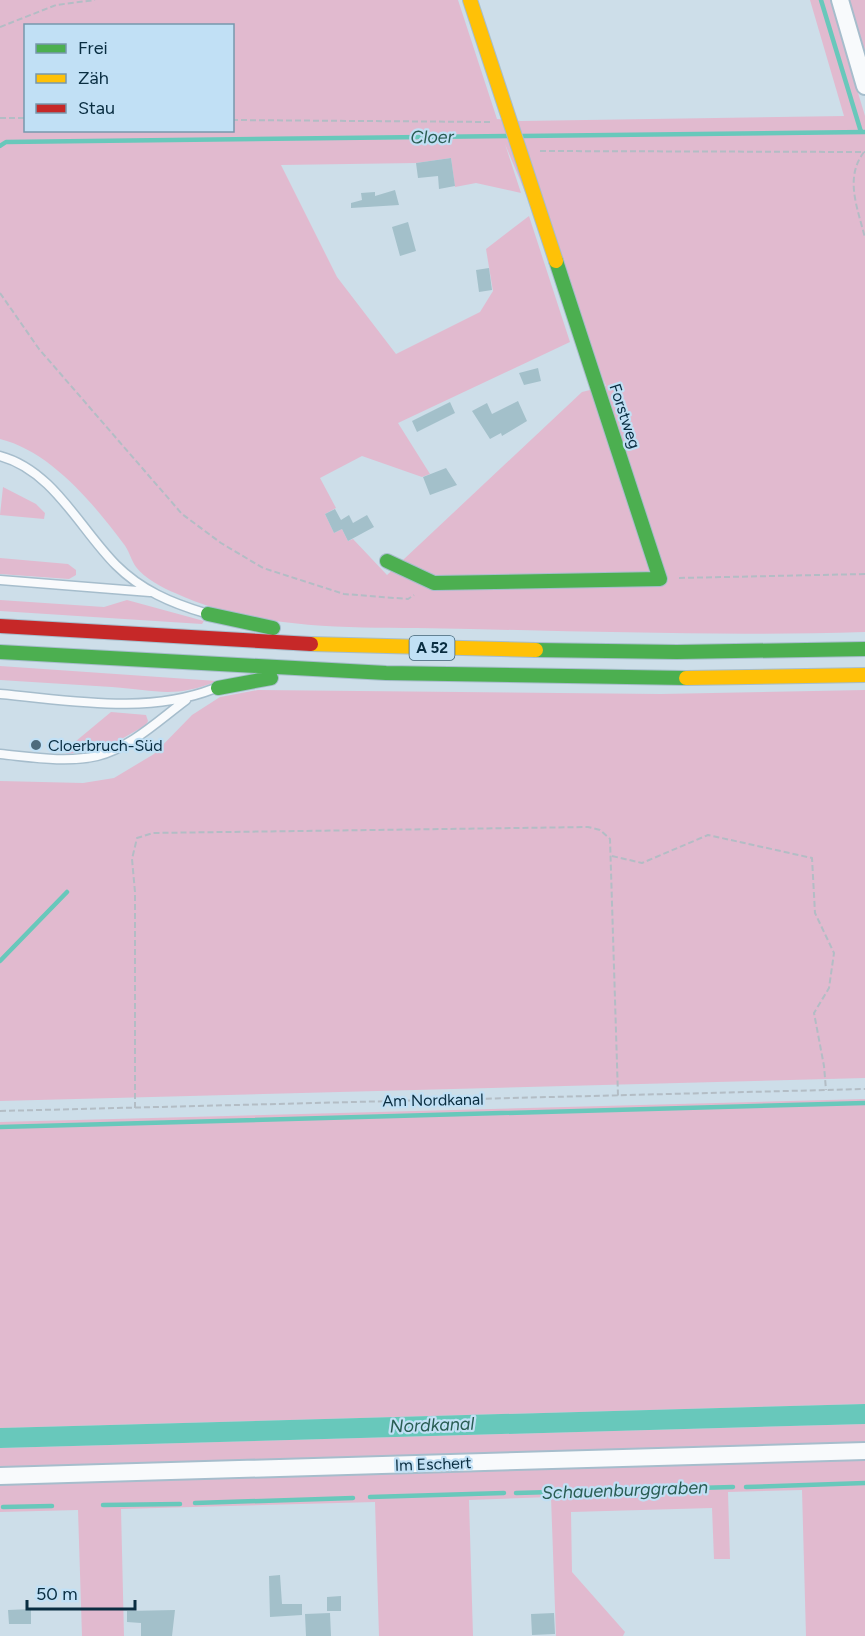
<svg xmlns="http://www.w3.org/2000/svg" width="865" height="1636" viewBox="0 0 865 1636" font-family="Figtree,sans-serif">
  <rect width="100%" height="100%" fill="#cddee9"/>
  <!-- green -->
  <path fill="#e1bacf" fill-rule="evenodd" d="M0,0H458L497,119L521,121L844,116L810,0H830L865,116V632C734,636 602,632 471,629C374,626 266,635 175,593C163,588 144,578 136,567C131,560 129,550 123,543C93,503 50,451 0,439ZM26,26H232V130H26ZM505,144L606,386L582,392L387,575L353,539L348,541L342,529L334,533L325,514L336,508L320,478L362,456L422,477L430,474L398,423L570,342L529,216L486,249L493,291L480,312L396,354L337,277L281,165L416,163L451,158L455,187L476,183L521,193Z
    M847,0H865V62Z
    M3,487L36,504L45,513L44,519L0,515Z
    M0,558L68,564L76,570V575L69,579L0,574Z
    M0,600L104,607L127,600L204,621L202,624L0,611Z
    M0,666L217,681C174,699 155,690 112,687C75,685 37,682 0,680Z
    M258,690L661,694L865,690V1078L0,1101V781L83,783L114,778L154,754L192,715L220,697Z
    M111,712L146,715L148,721L146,725L104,749L67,754L64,751Z
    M865,1099V1404L0,1428V1122Z
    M865,1424V1442L0,1467V1448Z
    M865,1458V1636H806L802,1490L728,1492L730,1559H714L712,1508L571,1512L572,1572L625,1632L623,1636H556L551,1497L469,1500L473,1636H379L375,1502L121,1509L124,1636H82L78,1510L0,1512V1483Z"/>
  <!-- water -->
  <path fill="#68c8bb" d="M865,1404V1424L0,1448V1428Z"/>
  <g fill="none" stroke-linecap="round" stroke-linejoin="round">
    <!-- stream -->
    <path stroke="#68c8bb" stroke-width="4.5" d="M821,0L861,132
      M523,136L865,132
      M0,146L6,142L508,136
      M0,961L67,892
      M0,1127L865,1103
      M746,1487L865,1483
      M516,1493L733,1487
      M370,1497L504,1493
      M195,1503L353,1498
      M103,1505L180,1504
      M3,1507L52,1506"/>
  </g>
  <!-- building -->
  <path fill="#a3c0ca" d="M451,158L455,186L439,189L438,176L418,178L416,163Z
    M395,190L399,205L351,208V203L362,200L361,193L375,192V196Z
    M408,222L416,251L400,256L392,227Z
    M489,268L492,290L479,292L476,270Z
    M538,368L541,381L524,385L519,373Z
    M518,401L527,421L502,436L501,433L490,439L472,411L487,403L492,414Z
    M450,402L455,413L417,432L412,421Z
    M446,468L457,485L430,495L423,477Z
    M335,509L341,520L349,515L353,523L367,515L374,527L348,541L342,529L334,533L325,514Z
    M280,1575L282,1604H302V1615L270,1617L269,1576Z
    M341,1596V1611H327V1597Z
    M31,1609V1624H9L8,1610Z
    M175,1610L172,1636H141V1623L127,1622V1611Z
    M330,1613L331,1636H306L305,1614Z
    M554,1613L555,1634L532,1635L531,1614Z"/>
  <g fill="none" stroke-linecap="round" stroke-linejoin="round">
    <defs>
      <path id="lane" d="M0,456C53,470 80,529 116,565C141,590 171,603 205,613
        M0,580L150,592
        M0,694C70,700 146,715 213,689
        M0,754C31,757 66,763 97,756C130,748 159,720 186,700"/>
      <path id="street" d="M840,0L865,86
        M0,1476L865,1451"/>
      <path id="fast" d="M387,561L434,583L660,579L556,261
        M208,614L273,628
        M536,650L677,652L865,649
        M0,652L386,673L686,678
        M218,688L271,678"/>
      <path id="slow" d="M470,0L556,261
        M311,644L536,650
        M686,678L865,675"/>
      <path id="jam" d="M0,626L311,644"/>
    </defs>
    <!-- lane casing -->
    <use href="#lane" stroke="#a6bdcc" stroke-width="11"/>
    <!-- street casing -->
    <use href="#street" stroke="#a6bdcc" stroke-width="20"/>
    <!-- fast casing -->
    <use href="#fast" stroke="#a6bdcc" stroke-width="16"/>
    <!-- slow casing -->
    <use href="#slow" stroke="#a6bdcc" stroke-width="16"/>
    <!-- jam casing -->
    <use href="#jam" stroke="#a6bdcc" stroke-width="16"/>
    <!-- path -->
    <path stroke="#b3bdc5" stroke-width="2" stroke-dasharray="6 3" stroke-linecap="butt" d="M0,27L56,5L95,0
      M0,118H26
      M232,120L490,122
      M540,151L865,152
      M864,152C844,178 858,209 865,238
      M0,293L39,349L182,514L221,543L263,568L344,594L408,599L414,595
      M679,578L865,574
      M612,856L642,863L708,835L812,858L815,913L834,953L829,988L814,1013L824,1066L826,1090
      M135,1108V892L132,859L137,838L153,833L588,827L600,830L610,839L618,1096
      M0,1111L865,1089"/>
    <!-- lane -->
    <use href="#lane" stroke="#f8fafc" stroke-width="8"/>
    <!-- street -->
    <use href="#street" stroke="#f8fafc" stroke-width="16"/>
    <!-- fast -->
    <use href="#fast" stroke="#4caf50" stroke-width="14"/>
    <!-- slow -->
    <use href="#slow" stroke="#ffc107" stroke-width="14"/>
    <!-- jam -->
    <use href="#jam" stroke="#c62828" stroke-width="14"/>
  </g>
  <!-- markers -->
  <circle fill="#4e6b7c" stroke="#c1e0f5" stroke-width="2" cx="36" cy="745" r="6"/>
  <g text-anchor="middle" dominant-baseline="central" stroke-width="4.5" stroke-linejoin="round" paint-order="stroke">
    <!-- shield labels -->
    <rect fill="#c1e0f5" stroke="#406377" stroke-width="1.5" x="409.5" y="636" width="45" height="24" rx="4.5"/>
    <g font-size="15" font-weight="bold" fill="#092d41">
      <text x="432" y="648">A 52</text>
    </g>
    <!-- street labels -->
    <g font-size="16" fill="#092d41" stroke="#c1e0f5">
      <text transform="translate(625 416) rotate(72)">Forstweg</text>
      <text transform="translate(433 1100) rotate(-1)">Am Nordkanal</text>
      <text transform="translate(433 1464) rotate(-2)">Im Eschert</text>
    </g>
    <!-- poi labels -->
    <g font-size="16" fill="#092d41" stroke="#c1e0f5" text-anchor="start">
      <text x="48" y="745">Cloerbruch-Süd</text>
    </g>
    <!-- water labels -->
    <g font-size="18" font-style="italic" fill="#295d53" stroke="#c1e0f5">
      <text transform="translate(432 137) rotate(-1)">Cloer</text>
      <text transform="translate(432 1425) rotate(-2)">Nordkanal</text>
      <text transform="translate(625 1490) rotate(-2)">Schauenburggraben</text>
    </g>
  </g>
  <!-- legend -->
  <rect x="24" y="24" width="210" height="108" fill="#c1e0f5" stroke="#7798ad" stroke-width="1.5"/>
  <rect x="36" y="44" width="30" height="9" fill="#4caf50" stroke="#7798ad" stroke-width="1.5"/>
  <text x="78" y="54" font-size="18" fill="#092d41">Frei</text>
  <rect x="36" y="74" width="30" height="9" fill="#ffc107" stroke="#7798ad" stroke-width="1.5"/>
  <text x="78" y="84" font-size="18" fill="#092d41">Zäh</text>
  <rect x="36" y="104" width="30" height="9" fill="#c62828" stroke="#7798ad" stroke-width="1.5"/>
  <text x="78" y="114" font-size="18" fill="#092d41">Stau</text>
  <!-- scale -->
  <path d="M27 1600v9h108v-9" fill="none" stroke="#092d41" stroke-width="3"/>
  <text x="36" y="1600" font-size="18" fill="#092d41" stroke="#c1e0f5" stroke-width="4.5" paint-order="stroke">50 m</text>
</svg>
